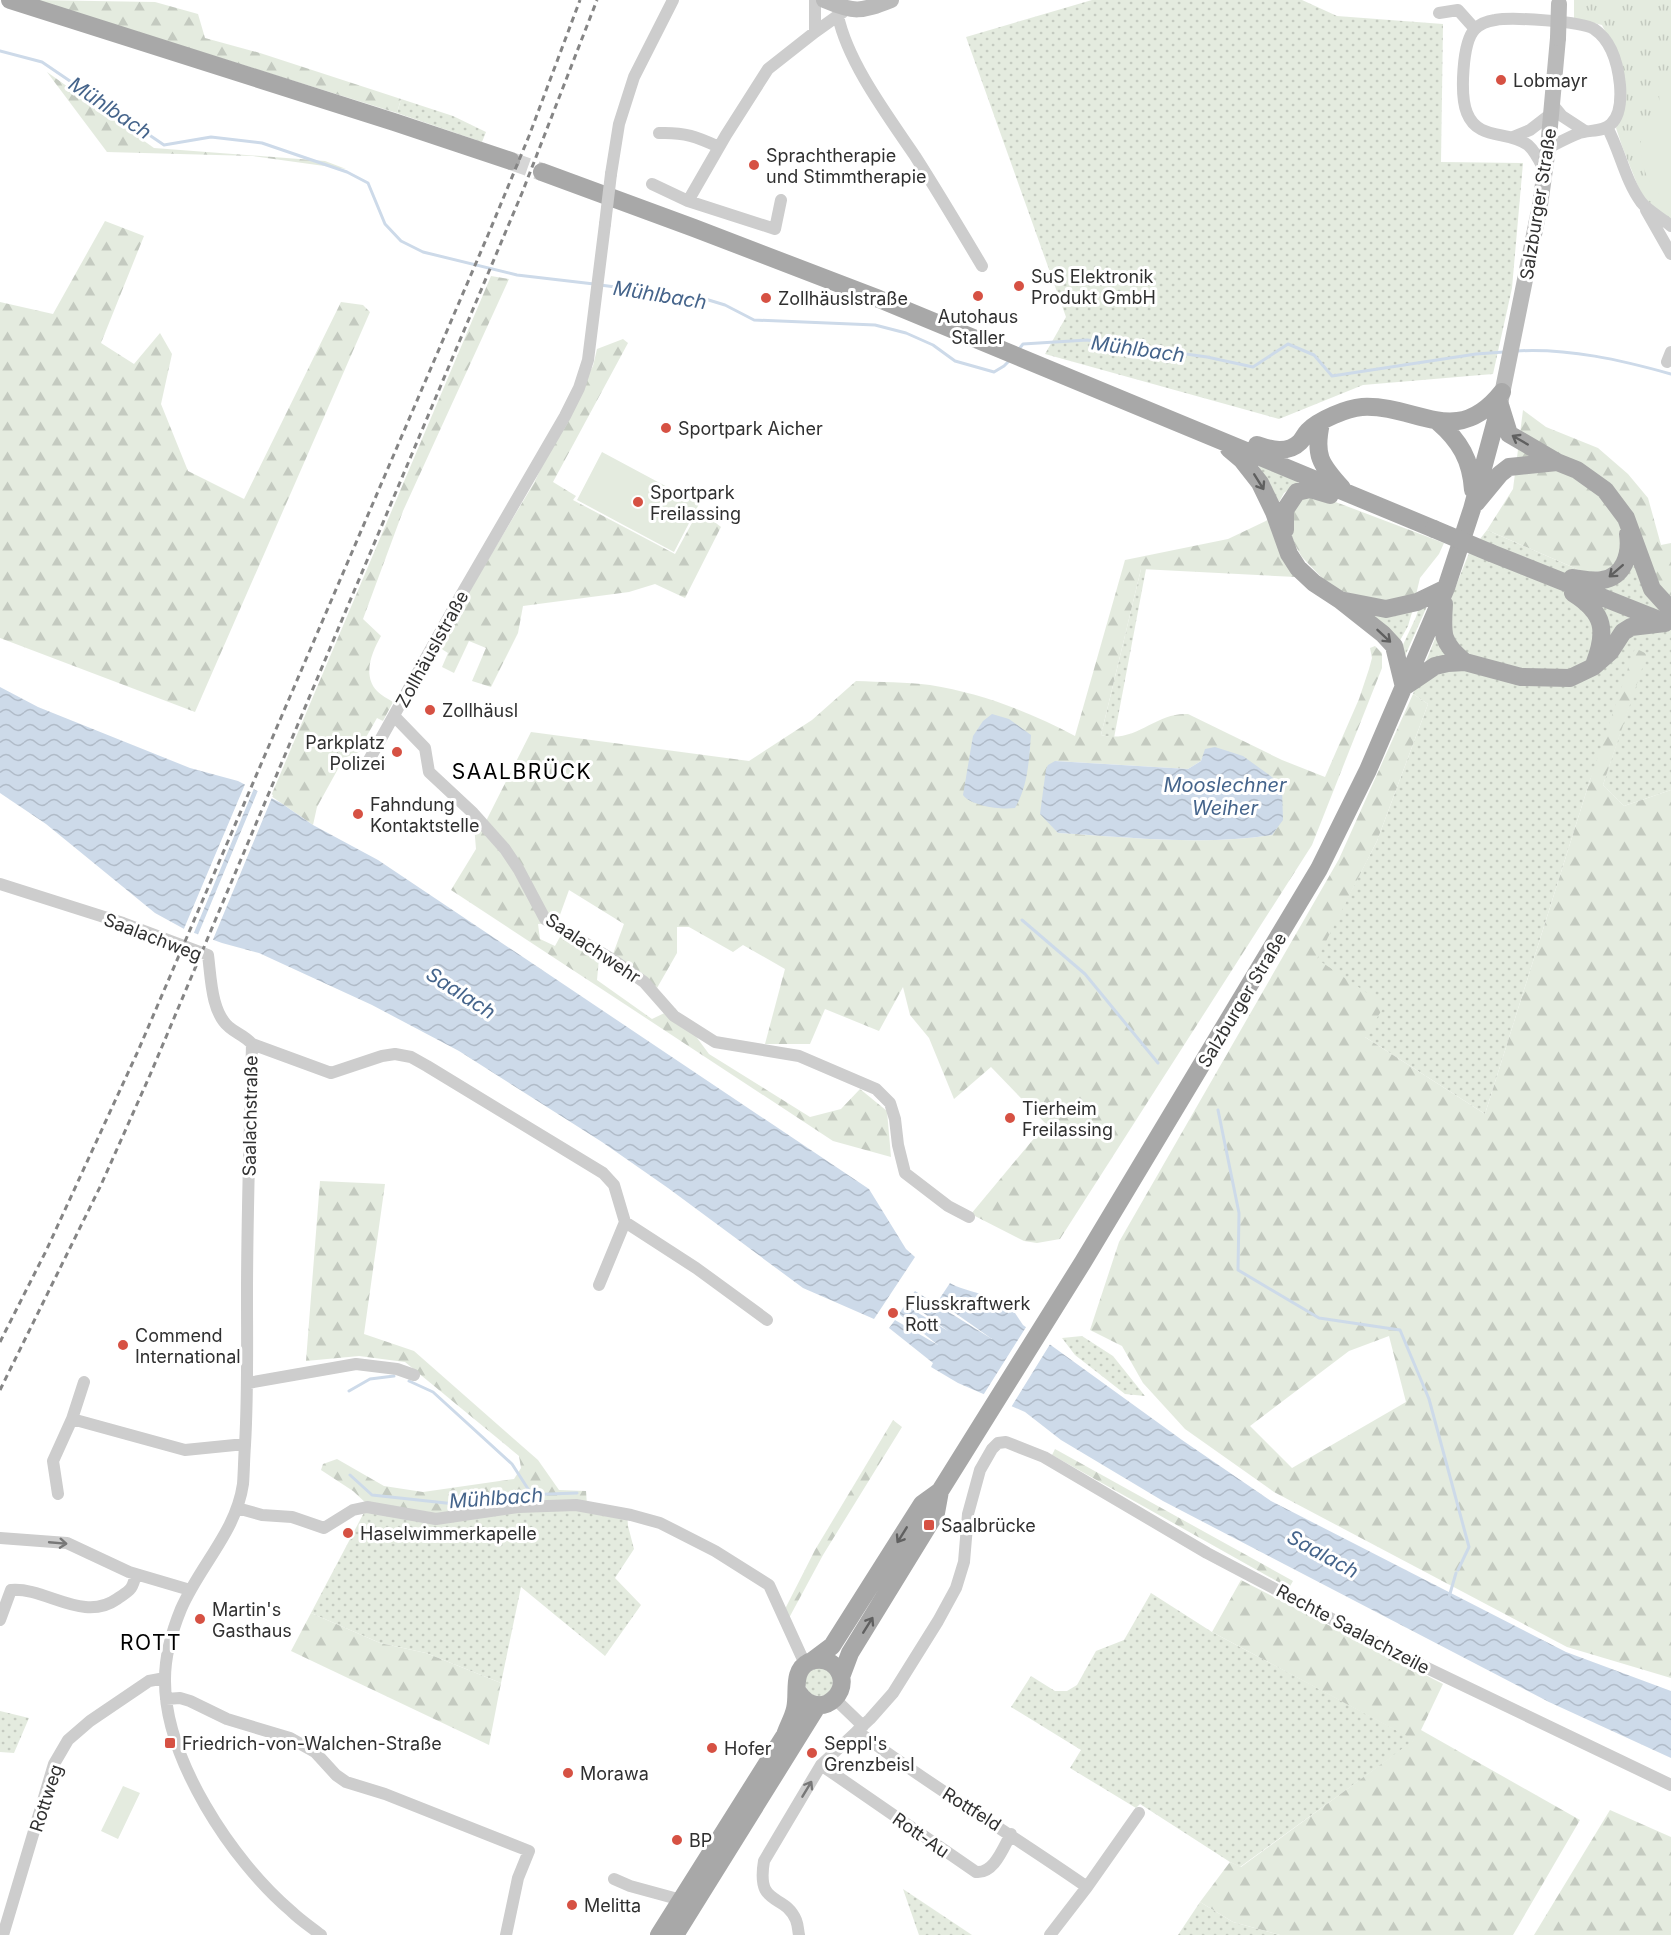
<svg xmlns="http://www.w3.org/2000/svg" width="1671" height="1935" viewBox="0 0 1671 1935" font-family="Inter,sans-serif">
  <defs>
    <pattern id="grass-dots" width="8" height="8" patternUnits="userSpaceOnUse" patternTransform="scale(1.5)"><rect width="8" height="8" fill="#e4ebdf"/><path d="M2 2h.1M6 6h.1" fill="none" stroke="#c4cac0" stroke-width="1.8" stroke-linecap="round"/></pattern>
    <pattern id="forest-firs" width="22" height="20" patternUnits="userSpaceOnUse" patternTransform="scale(1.5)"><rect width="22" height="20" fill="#e4ebdf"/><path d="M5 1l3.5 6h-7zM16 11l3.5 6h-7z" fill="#c4cac0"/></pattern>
    <pattern id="park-tufts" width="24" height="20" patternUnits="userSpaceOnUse" patternTransform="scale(1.5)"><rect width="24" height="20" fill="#e4ebdf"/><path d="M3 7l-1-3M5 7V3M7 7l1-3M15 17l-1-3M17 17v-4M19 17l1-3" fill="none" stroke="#c4cac0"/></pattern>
    <pattern id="water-waves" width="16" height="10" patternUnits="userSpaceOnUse" patternTransform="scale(1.5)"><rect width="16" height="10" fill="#cddae9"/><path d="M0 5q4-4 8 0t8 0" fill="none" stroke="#b0bbc8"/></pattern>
  </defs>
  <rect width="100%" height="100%" fill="#fff"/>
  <!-- grass -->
  <path fill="url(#grass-dots)" d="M1092,0H1302L1337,16L1443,24L1441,162L1523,163L1512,288L1493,374L1363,385L1279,419L1045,354L1066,317L966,37Z
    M401,99L453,116L486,132L482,142L397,113Z
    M1258,465L1297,481L1298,483L1284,493L1279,502Z
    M1487,530L1586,573L1647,564L1671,605V790L1624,806L1603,785L1646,654L1590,780L1485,1114L1365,1037L1316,959L1377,841L1428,704L1413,694L1469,553Z
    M1141,569H1146L1114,738L1101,735Z
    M1428,604L1405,656L1401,649L1416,617L1419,607Z
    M1413,609L1408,626L1398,644L1362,611Z
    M1082,1336L1113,1356L1145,1396L1125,1394L1075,1355L1062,1338Z
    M368,1505L480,1510L627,1511L628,1526L634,1549L615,1578L641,1605L605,1656L521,1587L501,1683L426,1653L380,1643L311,1613Z
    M1151,1593L1212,1632L1415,1740L1240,1867L1230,1862L1140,1804L1136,1808L1070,1768L1081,1750L1011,1707L1031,1676L1055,1691H1067L1077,1685L1096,1651L1124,1640Z
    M805 1682a14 14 0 1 1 28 0a14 14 0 1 1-28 0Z
    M0,1711L29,1718L14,1753L0,1752Z
    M903,1889L972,1935H919Z
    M1200,1902L1233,1922L1280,1935H1178Z"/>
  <!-- forest -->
  <path fill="url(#forest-firs)" fill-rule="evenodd" d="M34,0L155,2L198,14L205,38L260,53L401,99L397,113Z
    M47,72L154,148L325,161L346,169L253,156L107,152Z
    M105,221L144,236L101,343L134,364L160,333L172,354L161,404L188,471L244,499L341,302L363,305L370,312L195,712L0,638V302L53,314Z
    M491,276L509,279L403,511L363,619L381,636C372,652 362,675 377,691C381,695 388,699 393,702L383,721L377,718L365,739L372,743L369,748L344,758L317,807L313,825L271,796Z
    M623,339L628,343L553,482L576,496L573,500L675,554L699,510L721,527L685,598L655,584L629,592L523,606L518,633L491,687L472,681L486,648L469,641L454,673L442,667L448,653L440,648L468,593L534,483L572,403L593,366L597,349Z
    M1523,410L1546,427L1598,448L1628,474L1648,498L1661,545L1671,543V605L1647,564L1586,573L1487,530L1513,489Z
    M1304,498H1325L1444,543L1439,554L1420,578L1415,599L1392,604L1341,591L1325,581L1302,557L1295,545L1290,531L1292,508Z
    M1270,519L1296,577L1141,569L1101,735C1136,744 1155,712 1188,714L1282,760L1325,777L1359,699L1369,669L1372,658L1370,648L1375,646L1382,653V668L1312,845L1060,1239L1037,1243L1024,1241L971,1214L1046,1124L991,1067L954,1099L929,1038L910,1015L903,987L879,1031L825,1009L810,1044H765L785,969L743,945L733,952L689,927H677V953L657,988L613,954L624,924L569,890L557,923L538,924L540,939L555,946L561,935L599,958L597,980L652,1019L675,1008L709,1054L810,1117L841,1109L860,1089L887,1111L891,1157L833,1141L451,890L476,849L473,813L484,825L531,732L749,761L812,720L856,681C880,682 906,682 930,685C981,693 1030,712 1075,736L1125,560L1228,539ZM1204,754L1272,835C1202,846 1128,837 1058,833L1048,821L1055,761L1188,769L1201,761Z
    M1635,648L1647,654L1603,785L1624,806L1671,790V1678L1567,1647L1274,1492L1185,1429L1143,1383L1122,1346L1090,1330L1119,1242L1339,859L1413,694L1428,704L1377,841L1317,959L1385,1005L1365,1037L1485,1114L1590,780ZM1389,1336L1406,1402L1292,1468L1250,1426L1349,1351Z
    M320,1181L385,1184L364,1334L414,1351L538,1460L559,1490L586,1491L587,1505L432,1515L368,1505L353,1491L321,1470L323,1464L337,1459L384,1486L423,1492L514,1479L521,1468L519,1456L405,1362L359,1356L306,1361Z
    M893,1420L902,1427L823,1555L789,1618L785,1609L815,1550Z
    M1055,1449L1293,1581L1289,1588L1052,1455Z
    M1241,1580L1443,1684L1421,1730L1580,1820L1513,1935H1280L1233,1922L1200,1902L1230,1862L1241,1867L1414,1740L1212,1632Z
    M311,1613L380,1643L426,1653L501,1683L489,1745L291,1651Z
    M1610,1810L1671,1837V1935H1534Z"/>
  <!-- park -->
  <path fill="url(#park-tufts)" d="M1574,0H1671V225L1641,194L1622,146L1616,128L1624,94L1619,58L1602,25L1574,18Z"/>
  <!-- garden -->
  <path fill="#e4ebdf" d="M1658,83H1671V205C1645,187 1635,155 1644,126C1647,118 1657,110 1659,102C1660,97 1658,89 1658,83Z
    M602,452L699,504L674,552L577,500Z
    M123,1786L140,1793L118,1839L101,1831Z"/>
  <!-- water -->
  <path fill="url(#water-waves)" d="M0,687L38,707L190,768L238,781L281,803L313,825L378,860L869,1189L906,1249L915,1257L874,1319L803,1288L668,1188L602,1142L459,1051L372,1005L259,953L222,943L186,930L155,913L46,824L0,793Z
    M992,714L1009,719L1031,735C1029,760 1028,786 1015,808C1001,810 971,806 963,795L973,736L983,721Z
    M1215,747L1243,756L1276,780L1282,788L1283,820L1272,835C1202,846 1128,837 1058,833L1040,814L1046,769L1048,765L1055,761L1188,769L1201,761L1205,749Z
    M950,1283C963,1291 980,1291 991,1300L994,1298L1015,1313L1023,1325L1182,1440L1271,1501L1566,1652L1671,1691V1758L1549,1702L1163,1501L1061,1440L1025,1412L958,1383L931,1367L933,1363L889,1328L895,1320L938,1345L899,1314L905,1305L948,1331L907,1301L915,1291L992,1339L938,1301Z"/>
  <!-- pier -->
  <path fill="#fff" d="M246,782L255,786L193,935L183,931Z
    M259,788L273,795L212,942L197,937Z
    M1028,1324L1052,1341L1010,1409L982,1397Z"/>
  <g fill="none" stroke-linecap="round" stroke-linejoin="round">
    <!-- stream -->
    <path stroke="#cddae9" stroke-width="3" d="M0,51L42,62L164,145L211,137L262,143L347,172L368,183L385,224L401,241L423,252L517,275L594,284
      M600,285L702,298L725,305L754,320L875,325L906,333L933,345L955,361L994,372L1004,366L1009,361
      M1019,349L1023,344L1087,340L1207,357L1253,367L1288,344L1314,355L1332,376L1476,354L1504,352
      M1516,351C1569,348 1621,360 1671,374
      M1022,920L1085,974L1158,1063
      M1218,1110L1239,1213L1238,1270L1319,1318L1400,1330L1429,1399L1469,1547L1458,1570
      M409,1381L433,1392L512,1464L532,1495
      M349,1391L370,1379L394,1376
      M350,1475L372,1495L455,1504L490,1496L577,1493
      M1449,1597L1456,1573"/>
    <!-- primary-tunnel -->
    <path stroke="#d6d6d6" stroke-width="18" stroke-dasharray="18 9" stroke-linecap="butt" d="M511,161L542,172"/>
    <!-- street -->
    <path stroke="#cdcdcd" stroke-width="12" d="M1439,13L1458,10L1475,29
      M838,16C848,63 888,116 915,156C938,192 960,229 982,266
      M815,32L843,12
      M1553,105L1562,116L1585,131
      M1607,127C1620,151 1625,180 1641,202C1648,211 1662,218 1671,226
      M659,133C685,132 697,137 719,147
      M1513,137L1530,130L1552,113
      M1545,172C1540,162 1536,152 1528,145C1508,130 1478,141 1467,113C1460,96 1462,42 1475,29C1480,24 1488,21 1495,20C1512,17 1581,21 1594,29C1612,41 1618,65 1620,85C1621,98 1621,115 1611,124C1602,133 1588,129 1577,134C1567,138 1558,143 1548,148
      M611,174L619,124L634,77L673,0
      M652,184L688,201L775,229L781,200
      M688,201L726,135L768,69L815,32V0
      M1646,210L1671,254
      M1667,362L1671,352
      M395,717L425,748L429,772L473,813L505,849L519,870L545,919L613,960L644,982L674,1016L715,1042L799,1056L876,1089L890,1103L895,1119L898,1145L905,1173L948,1206L969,1217
      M369,760L460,597L565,416L579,388L588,360L605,224
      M0,884L123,923L208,955C211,977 211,1012 229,1027C237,1034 244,1035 252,1044L331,1073L382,1056L395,1054L411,1057L427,1066L603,1173L614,1185L625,1222L696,1268L767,1320
      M252,1044C250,1127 247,1211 247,1295C247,1345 248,1395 245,1445C244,1458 244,1471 243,1484C236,1532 200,1565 181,1609C172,1631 165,1655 165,1679C164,1758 232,1861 291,1911C300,1920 311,1927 321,1935
      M599,1285L625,1222
      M84,1382L72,1419L185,1450L245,1444
      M248,1383L356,1364L397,1369L414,1375
      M58,1494L53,1461L72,1419
      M237,1508L262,1515L292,1517L324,1528L353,1510L367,1507L436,1519L518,1507L576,1505L631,1515L660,1523L715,1551L769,1585L805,1664
      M0,1538L67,1543L129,1572L190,1590
      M0,1620L11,1590C46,1587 83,1623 117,1599C130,1590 132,1591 136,1574
      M166,1699L180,1698L190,1701L227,1719L290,1738L315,1752L336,1775L346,1782L385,1794L529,1851L518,1878L506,1935
      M835,1699L863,1726
      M857,1731C932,1787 1011,1834 1087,1887
      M821,1765L976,1872C994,1874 1003,1848 1011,1834
      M614,1879L630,1886L674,1898L680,1903
      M3,1935L54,1764L68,1740L90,1721L149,1681L165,1678
      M799,1935C798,1930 798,1925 796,1920C784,1892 756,1908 764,1861L821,1765L870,1719L893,1693L938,1621L956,1588L964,1562L968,1514L980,1470L992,1449L998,1443L1006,1442L1044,1457L1207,1553L1402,1656L1671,1785
      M1050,1935L1087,1887L1139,1813"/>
    <!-- secondary -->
    <path stroke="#bababa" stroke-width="16" d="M824,0C854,13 861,12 891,0
      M1500,404L1540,205L1548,148L1558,38"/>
    <!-- primary -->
    <path stroke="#a8a8a8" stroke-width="18" d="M10,0L394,122L511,161
      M542,172L694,228L879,299L1434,529
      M1500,405L1509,434L1557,462L1577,470L1605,490L1626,518L1652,589L1671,610
      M1438,422C1460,441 1471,460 1473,490
      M1321,423C1314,455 1320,464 1342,488
      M1257,445C1271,450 1288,454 1300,442C1303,439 1305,434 1308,431C1319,420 1347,408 1362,407C1417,404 1456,450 1502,392
      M1229,449L1242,460L1260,483L1274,512L1289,554L1298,568L1314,583L1340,600L1383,634L1394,646L1404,687
      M1476,503L1500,474L1509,467L1557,462
      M1285,530V510L1297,492L1310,489L1330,495
      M1491,553L1662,621
      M1572,578C1582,579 1592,582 1602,580C1624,577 1631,554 1628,534
      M1573,593C1605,613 1607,631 1594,665
      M1345,601L1386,609L1417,602L1446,588
      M1444,604C1442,634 1441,643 1465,662
      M1404,687L1435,666L1448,663L1465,662L1521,677L1570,678L1593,667L1610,652L1623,632L1631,627L1665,623
      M812,1661L832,1646L922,1504L940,1491L1083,1262L1319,869L1368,770L1446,588L1472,509L1500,405
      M841,1677L850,1653L936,1513L940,1491
      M659,1935L785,1735C788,1726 793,1718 795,1709C799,1693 791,1671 809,1662C816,1659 824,1659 831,1663C861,1684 821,1727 798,1692
      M675,1935L818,1705"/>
    <!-- rail -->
    <path stroke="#858585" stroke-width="3" stroke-dasharray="6 4.5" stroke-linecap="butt" d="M0,1342L46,1251L138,1051L488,235L529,136L580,0
      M0,1390L101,1185L150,1075L522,193L597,0"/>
    <!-- street-bridge -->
    <path stroke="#cdcdcd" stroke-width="12" d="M605,224L611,174"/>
    <!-- secondary-bridge -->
    <path stroke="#bababa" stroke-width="16" d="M1558,38L1559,4"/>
    <!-- primary-bridge -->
    <path stroke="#a8a8a8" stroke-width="18" d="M1434,529L1491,553"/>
  </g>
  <!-- one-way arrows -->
  <defs><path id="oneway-shaft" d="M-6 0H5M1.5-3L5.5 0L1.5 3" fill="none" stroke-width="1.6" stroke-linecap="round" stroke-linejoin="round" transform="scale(1.5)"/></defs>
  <g stroke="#606060">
    <use href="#oneway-shaft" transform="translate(1520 440) rotate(-150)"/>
    <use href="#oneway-shaft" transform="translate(1259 482) rotate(58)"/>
    <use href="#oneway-shaft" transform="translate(1616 571) rotate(139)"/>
    <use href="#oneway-shaft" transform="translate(1384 636) rotate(43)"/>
    <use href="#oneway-shaft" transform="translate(902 1535) rotate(122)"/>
    <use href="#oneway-shaft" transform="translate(868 1625) rotate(-58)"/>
  </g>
  <g stroke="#777">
    <use href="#oneway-shaft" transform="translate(58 1543) rotate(5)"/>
    <use href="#oneway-shaft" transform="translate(807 1789) rotate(-59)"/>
  </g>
  <!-- markers -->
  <g fill="#d65143" stroke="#fff" stroke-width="2">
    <circle cx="1501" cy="80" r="6"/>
    <circle cx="754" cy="165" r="6"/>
    <circle cx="1019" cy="286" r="6"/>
    <circle cx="978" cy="296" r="6"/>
    <circle cx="766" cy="298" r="6"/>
    <circle cx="666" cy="428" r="6"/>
    <circle cx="638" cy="502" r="6"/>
    <circle cx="430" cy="710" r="6"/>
    <circle cx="397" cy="752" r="6"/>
    <circle cx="358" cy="814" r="6"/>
    <circle cx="1010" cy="1118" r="6"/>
    <circle cx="893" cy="1313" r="6"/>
    <circle cx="123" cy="1345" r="6"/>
    <rect x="923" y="1519" width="12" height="12" rx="3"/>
    <circle cx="348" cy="1533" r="6"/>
    <circle cx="200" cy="1619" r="6"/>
    <rect x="164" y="1737" width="12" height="12" rx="3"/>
    <circle cx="712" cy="1748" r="6"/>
    <circle cx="812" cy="1753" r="6"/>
    <circle cx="568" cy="1773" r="6"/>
    <circle cx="677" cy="1840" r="6"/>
    <circle cx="572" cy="1905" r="6"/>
  </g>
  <g text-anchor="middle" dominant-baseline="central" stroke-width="6" stroke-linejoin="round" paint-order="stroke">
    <!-- poi labels -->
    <g font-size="18" fill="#303030" stroke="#fff" text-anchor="start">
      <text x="1513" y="80">Lobmayr</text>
      <text x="766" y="155">Sprachtherapie<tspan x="766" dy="21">und Stimmtherapie</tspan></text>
      <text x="1031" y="276">SuS Elektronik<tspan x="1031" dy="21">Produkt GmbH</tspan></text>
      <text x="778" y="298">Zollhäuslstraße</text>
      <text x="978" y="316" text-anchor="middle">Autohaus<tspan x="978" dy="21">Staller</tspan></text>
      <text x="678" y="428">Sportpark Aicher</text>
      <text x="650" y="492">Sportpark<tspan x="650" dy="21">Freilassing</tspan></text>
      <text x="442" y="710">Zollhäusl</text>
      <text x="385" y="742" text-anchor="end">Parkplatz<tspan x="385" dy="21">Polizei</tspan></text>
      <text x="370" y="804">Fahndung<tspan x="370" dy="21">Kontaktstelle</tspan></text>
      <text x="1022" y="1108">Tierheim<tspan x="1022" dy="21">Freilassing</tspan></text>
      <text x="905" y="1303">Flusskraftwerk<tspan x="905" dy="21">Rott</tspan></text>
      <text x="135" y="1335">Commend<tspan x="135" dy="21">International</tspan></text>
      <text x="941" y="1525">Saalbrücke</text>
      <text x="360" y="1533">Haselwimmerkapelle</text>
      <text x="212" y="1609">Martin's<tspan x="212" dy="21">Gasthaus</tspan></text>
      <text x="182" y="1743">Friedrich-von-Walchen-Straße</text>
      <text x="824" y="1743">Seppl's<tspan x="824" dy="21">Grenzbeisl</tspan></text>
      <text x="724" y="1748">Hofer</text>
      <text x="580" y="1773">Morawa</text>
      <text x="689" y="1840">BP</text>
      <text x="584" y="1905">Melitta</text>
    </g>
    <!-- street labels -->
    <g font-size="18" fill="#303030" stroke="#fff">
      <text transform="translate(1538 204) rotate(-81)">Salzburger Straße</text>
      <text transform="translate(432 649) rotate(-61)">Zollhäuslstraße</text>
      <text transform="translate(153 937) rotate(21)">Saalachweg</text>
      <text transform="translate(593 948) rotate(34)">Saalachwehr</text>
      <text transform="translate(1242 1000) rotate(-59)">Salzburger Straße</text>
      <text transform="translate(250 1116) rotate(-89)">Saalachstraße</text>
      <text transform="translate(1353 1629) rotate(28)">Rechte Saalachzeile</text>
      <text transform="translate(46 1798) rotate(-72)">Rottweg</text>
      <text transform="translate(972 1809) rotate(32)">Rottfeld</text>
      <text transform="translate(921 1835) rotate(35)">Rott-Au</text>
    </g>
    <!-- water labels -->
    <g font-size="20" font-style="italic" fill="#45648b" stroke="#fff">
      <text transform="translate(110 108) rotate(34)">Mühlbach</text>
      <text transform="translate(660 295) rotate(9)">Mühlbach</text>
      <text transform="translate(1138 349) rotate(8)">Mühlbach</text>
      <text x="1225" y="785">Mooslechner<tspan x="1225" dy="23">Weiher</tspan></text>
      <text transform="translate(461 993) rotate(33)">Saalach</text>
      <text transform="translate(496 1498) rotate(-4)">Mühlbach</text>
      <text transform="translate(1323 1554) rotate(29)">Saalach</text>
    </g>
    <!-- quarter labels -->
    <g font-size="21" letter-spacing="1.5" fill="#000" stroke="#fff">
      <text x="522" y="771">SAALBRÜCK</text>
      <text x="151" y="1642">ROTT</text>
    </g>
  </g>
</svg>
